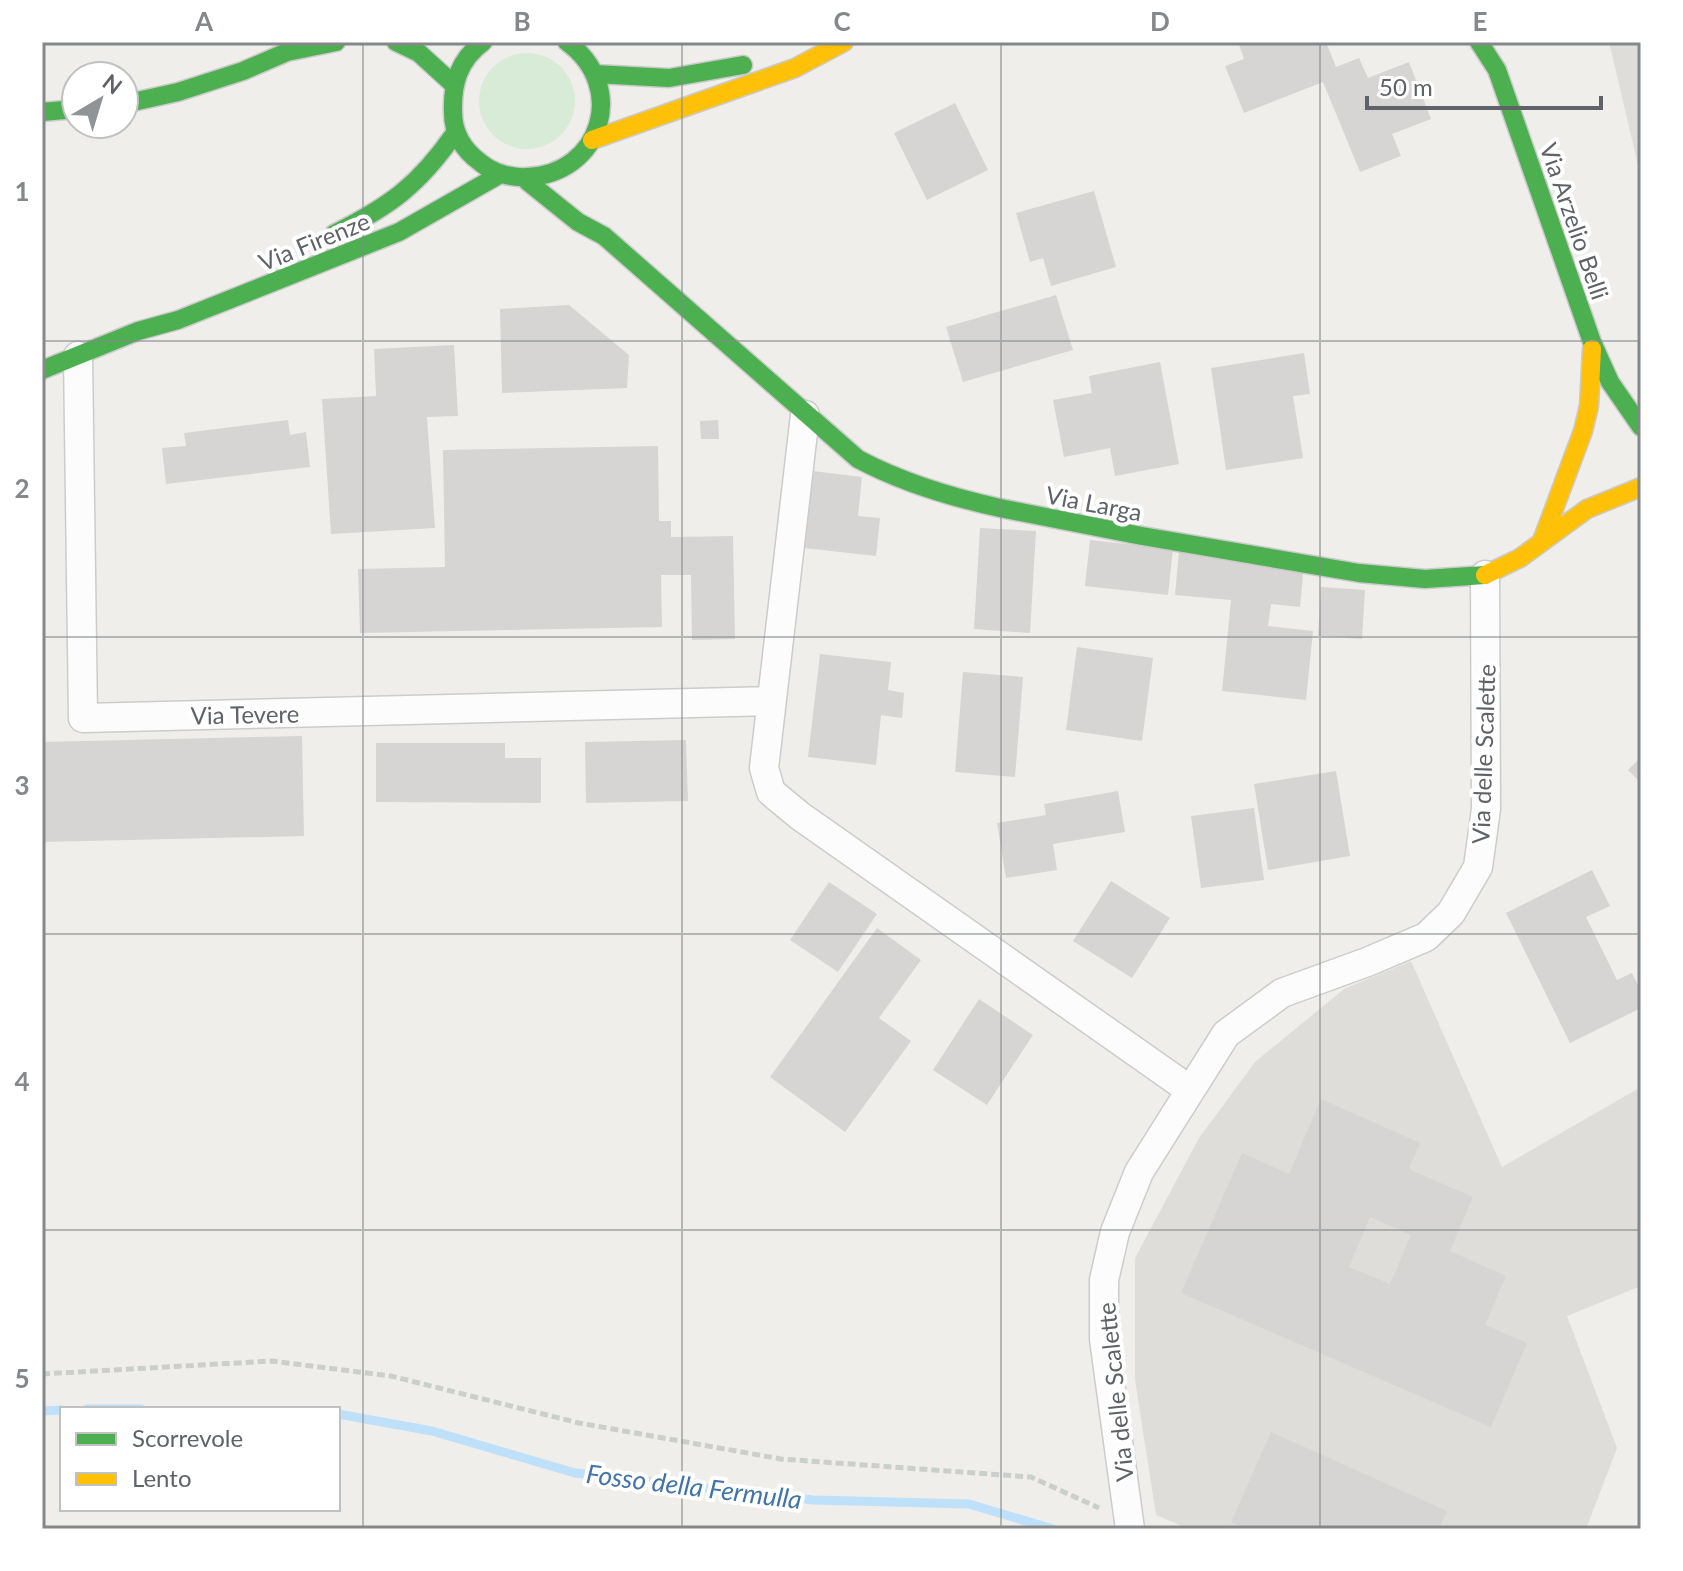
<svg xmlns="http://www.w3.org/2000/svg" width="1683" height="1571" viewBox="0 0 1683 1571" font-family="Lato,sans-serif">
  <rect width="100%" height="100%" fill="#efeeea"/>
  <!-- industrial -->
  <path fill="#dfddda" d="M1609,42H1641V178Z
    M1411,961L1502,1167L1641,1087V1286L1567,1316L1617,1448L1586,1529H1189L1156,1515L1135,1380V1258L1199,1138L1255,1062L1344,989Z"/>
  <!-- green -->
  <path fill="#d8ebd6" d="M479 101a48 48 0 1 1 96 0a48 48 0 1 1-96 0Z"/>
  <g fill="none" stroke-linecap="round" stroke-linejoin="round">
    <!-- stream -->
    <path stroke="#bfe0f9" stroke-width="9" d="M87,1409H141
      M42,1411L62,1410
      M338,1414L432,1431L575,1473L813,1500L969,1504L1053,1529"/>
  </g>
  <!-- building -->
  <path fill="#d6d5d3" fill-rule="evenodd" d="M1238,42H1326L1336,67L1359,58L1368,78L1409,62L1431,119L1392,134L1401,156L1360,172L1323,82L1244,113L1225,66L1244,59Z
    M955,103L988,170L927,200L894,133Z
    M1094,191L1116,267L1051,286L1043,258L1030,262L1016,213Z
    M1056,295L1073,350L963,382L946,327Z
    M569,305L629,355L627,388L502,393L500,309Z
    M454,345L458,416L427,417L435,528L331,534L322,399L376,396L374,349Z
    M1304,353L1310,394L1293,396L1303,458L1226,470L1211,368Z
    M1160,362L1179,464L1115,476L1110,448L1064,457L1053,400L1092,393L1089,376Z
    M288,420L290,435L306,432L310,467L166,484L162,448L186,446L184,433Z
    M718,420L719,439H701L700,421Z
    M658,446L659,521H671V537L733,536L735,639L692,640L691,575H661L662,627L360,633L358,569L445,567L443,450Z
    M813,471L862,477L858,516L880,518L876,556L804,548Z
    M980,528L1036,531L1030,633L974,629Z
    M1090,540L1173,549L1168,595L1085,586Z
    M1179,551L1304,564L1300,607L1271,604L1268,626L1313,631L1306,700L1222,691L1231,600L1175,595Z
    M1321,587L1365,590L1362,639L1318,636Z
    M1077,647L1153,658L1142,741L1066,730Z
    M820,654L891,662L888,690L904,693L902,718L881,715L876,765L808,757Z
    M963,672L1023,677L1015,777L955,772Z
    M302,736L304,836L42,842V742Z
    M686,740L688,801L586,803L585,742Z
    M376,743H505V758H541V803L376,802Z
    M1641,757V783L1628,770Z
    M1336,771L1350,856L1268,870L1254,784Z
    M1118,791L1125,832L1053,844L1057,870L1006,878L997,823L1046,815L1044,804Z
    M1254,808L1264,880L1201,888L1191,816Z
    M1592,870L1610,906L1586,917L1617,980L1632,973L1641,991V1008L1570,1043L1506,913Z
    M1111,881L1170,918L1132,978L1073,941Z
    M829,882L877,914L838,972L790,940Z
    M877,928L921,960L879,1018L911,1041L845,1132L770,1077Z
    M979,999L1033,1035L987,1105L933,1070Z
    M1321,1099L1420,1143L1409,1169L1473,1197L1450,1251L1506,1276L1485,1325L1527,1343L1491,1427L1181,1293L1242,1153L1289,1174ZM1370,1217L1411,1235L1390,1284L1349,1267Z
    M1271,1432L1447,1511L1439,1529H1246L1231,1522Z"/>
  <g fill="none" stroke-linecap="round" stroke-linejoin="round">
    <defs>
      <path id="street" d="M78,356L83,718L770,701
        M805,415L764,768L771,792L800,816L1190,1090
        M1130,1529L1104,1339V1280L1115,1232L1139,1172L1226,1034L1282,993L1367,962L1426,937L1451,913L1478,867L1486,809L1485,575"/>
      <path id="fast" d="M396,42L419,53L453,84
        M483,42C459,60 452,83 453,112C453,134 463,150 481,163C493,173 511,178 527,177C602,174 628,86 567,42
        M1479,42L1497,70L1592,342L1610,382L1641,427
        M595,74L669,78L743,65
        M124,104L178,92L243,71L287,52L336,42
        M42,112L76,109
        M527,181L578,222L604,236L858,459C903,483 950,497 1000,508L1142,536L1359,573L1425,579L1485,575
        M334,234C390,206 419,185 455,133
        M42,370L138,331L178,320L399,232L499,175"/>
      <path id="slow" d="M592,140L795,68L844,42
        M1542,541L1583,431L1589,406L1592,349
        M1485,575L1520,558L1587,509L1641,487"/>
    </defs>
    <!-- street casing -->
    <use href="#street" stroke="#cbcccc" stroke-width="31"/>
    <!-- fast casing -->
    <use href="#fast" stroke="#cacacb" stroke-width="21"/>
    <!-- slow casing -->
    <use href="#slow" stroke="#cacacb" stroke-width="21"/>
    <!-- path -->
    <path stroke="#cacfcc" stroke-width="5" stroke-dasharray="8 4" stroke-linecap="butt" d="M42,1374L272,1361L391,1376L579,1423L781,1459L1031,1477L1099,1508"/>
    <!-- street -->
    <use href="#street" stroke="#fdfcfc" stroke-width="28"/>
    <!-- fast -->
    <use href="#fast" stroke="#4caf50" stroke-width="18"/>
    <!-- slow -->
    <use href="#slow" stroke="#ffc107" stroke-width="18"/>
  </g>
  <!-- grid -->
  <path fill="none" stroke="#84888a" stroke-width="2" stroke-opacity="0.55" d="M363,42V1529M682,42V1529M1001,42V1529M1320,42V1529M42,341H1641M42,637H1641M42,934H1641M42,1230H1641"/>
  <g text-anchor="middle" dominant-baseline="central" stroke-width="8" stroke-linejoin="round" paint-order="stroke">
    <!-- street labels -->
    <g font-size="24" fill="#5f6368" stroke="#fff">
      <text transform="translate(1575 221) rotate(71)">Via Arzelio Belli</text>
      <text transform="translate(314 241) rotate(-22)">Via Firenze</text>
      <text transform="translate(1094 503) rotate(11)">Via Larga</text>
      <text transform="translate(245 714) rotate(-1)">Via Tevere</text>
      <text transform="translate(1483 754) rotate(-88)">Via delle Scalette</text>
      <text transform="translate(1115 1392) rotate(-96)">Via delle Scalette</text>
    </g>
    <!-- water labels -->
    <g font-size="26" font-style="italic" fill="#4174aa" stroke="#fff">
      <text transform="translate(694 1486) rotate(7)">Fosso della Fermulla</text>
    </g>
  </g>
  <!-- border -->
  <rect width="1683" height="1571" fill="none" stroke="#ffffff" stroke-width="88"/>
  <!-- legend -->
  <rect x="60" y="1407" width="280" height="104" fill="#ffffff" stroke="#bfc1c3" stroke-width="2"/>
  <rect x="76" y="1433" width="40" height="12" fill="#4caf50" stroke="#bfc1c3" stroke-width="2"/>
  <text x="132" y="1447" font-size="24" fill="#5f6368">Scorrevole</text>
  <rect x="76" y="1473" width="40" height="12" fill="#ffc107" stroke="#bfc1c3" stroke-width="2"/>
  <text x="132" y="1487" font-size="24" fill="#5f6368">Lento</text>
  <!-- north arrow -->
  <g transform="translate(100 100) rotate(38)"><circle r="38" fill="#ffffff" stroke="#bfc1c3" stroke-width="2"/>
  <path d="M0-6L14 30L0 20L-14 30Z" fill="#919496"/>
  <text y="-12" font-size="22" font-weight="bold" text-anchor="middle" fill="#5f6368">N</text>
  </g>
  <!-- scale -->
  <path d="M1367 96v12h234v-12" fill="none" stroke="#5f6368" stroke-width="4"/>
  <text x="1379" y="96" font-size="24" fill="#5f6368" stroke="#ffffff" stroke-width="6" paint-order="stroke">50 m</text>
  <rect x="44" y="44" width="1595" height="1483" fill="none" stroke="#84888a" stroke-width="3"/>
  <g font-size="26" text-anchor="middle" font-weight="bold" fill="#84888a">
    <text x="204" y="31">A</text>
    <text x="522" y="31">B</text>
    <text x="842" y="31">C</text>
    <text x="1160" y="31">D</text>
    <text x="1480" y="31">E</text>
    <text x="22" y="201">1</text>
    <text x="22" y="498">2</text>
    <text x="22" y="795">3</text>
    <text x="22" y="1091">4</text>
    <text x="22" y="1388">5</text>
  </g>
</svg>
